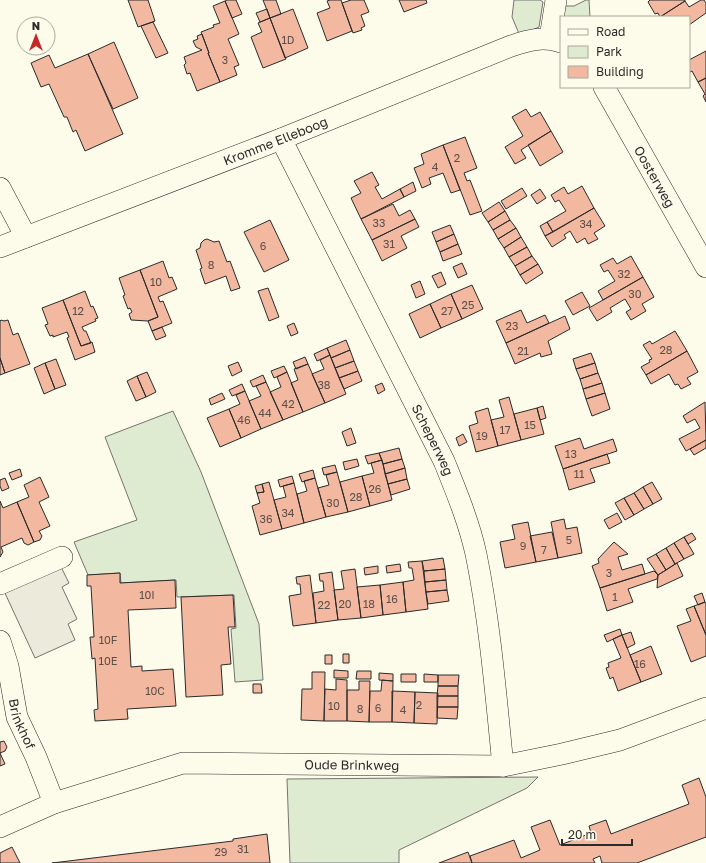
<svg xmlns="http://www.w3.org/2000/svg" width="706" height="863" viewBox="0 0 706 863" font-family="'Golos Text',sans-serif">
  <rect width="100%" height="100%" fill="#fdfbea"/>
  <!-- green -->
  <path fill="#deebd1" stroke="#74746e" d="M514,0H540L543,2L539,27L520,36L512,17Z
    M586,0H589L590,17H561L562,6H574Z
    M173,411L201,472L259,624L263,680L235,682L231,629L236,628L234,595L177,597L176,580L121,583L120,573L88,575L74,542L137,520L105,437Z
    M538,777L527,788L399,850V863H290L287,779Z"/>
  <!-- parking -->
  <path fill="#eceadb" stroke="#74746e" d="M60,565L69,583L62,587L77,619L68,624L75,640L35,658L4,591Z"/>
  <!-- building -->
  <path fill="#f2b8a0" stroke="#2b2b2b" d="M128,0H148L155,21L138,27Z
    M227,0H236L242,14L232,18L225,1Z
    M263,0H276L281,14L270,18Z
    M330,0H341L352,31L327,41L317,13L330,8L327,1Z
    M351,0H364L369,12L361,15L365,26L361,28L362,30L353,33L342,3Z
    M399,0H426L427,3L404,12Z
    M650,0H685V1L660,17L658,13L655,14L648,2Z
    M701,0H704L706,3V13L689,25V17H660L685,1L689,7Z
    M225,1L239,34L228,39L239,65L234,67L237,75L220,82L208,53H209L201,32L214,27L213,25L220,23L213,6Z
    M267,9L270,18L260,22L256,13Z
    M293,9L308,48L285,58L270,18Z
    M270,18L286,59L263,68L251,37L262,32L258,23Z
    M153,22L168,53L156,58L141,26Z
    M202,34L209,53H208L220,82L197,91L190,73L187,74L184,65L186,63L184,57L202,50L196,47L193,41L198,39L197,36Z
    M114,42L138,98L113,109L88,54Z
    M706,51V78L698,82L692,71L690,72L689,71V60Z
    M88,54L123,134L85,151L76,130L73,132L67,117H64L49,84L41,87L31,63L49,55L55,68Z
    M706,78V102L703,96L705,94L698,82Z
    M526,109L531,117L540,112L551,131L521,150L526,158L515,164L505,147L523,136L512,117Z
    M551,131L563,152L540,166L528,145Z
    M465,137L477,168L464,173L467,181L470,180L482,211L470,215L443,145Z
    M443,145L460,190L451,193L443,173L429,178L431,184L422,188L414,168L424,164L421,154Z
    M372,172L379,185L375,187L382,199L400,189L404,197L361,219L351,198L361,193L354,181Z
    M413,182L416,191L404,197L400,189Z
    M582,186L594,208L553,232L547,222L566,211L559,200L555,202L551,195L564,187L568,194Z
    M522,188L527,196L506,209L501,201Z
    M540,189L546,198L537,204L531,195Z
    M499,202L505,211L488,222L482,213Z
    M393,204L399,216L410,210L415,219L372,240L361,219Z
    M594,208L605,226L594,233L598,239L588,244L585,238L577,243L570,231L564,235L566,238L552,247L545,236Z
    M505,211L510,220L493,230L488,222Z
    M415,219L419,227L401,236L407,248L382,261L372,240Z
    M270,220L289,260L264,272L244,232Z
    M510,220L516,228L498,239L493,230Z
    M547,222L553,232L545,236L540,226Z
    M450,225L454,234L436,242L432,232Z
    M516,228L521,237L504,248L498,239Z
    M454,234L458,244L440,252L436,242Z
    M521,237L527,247L509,257L504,248Z
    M207,239L214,242L219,241L227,262L230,261L240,288L231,291L226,276L205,284L200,269L202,268L196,250L200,248L201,243L204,240Z
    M458,244L462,254L443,261L440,252Z
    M527,247L532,256L515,266L509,257Z
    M532,256L538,264L520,275L515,266Z
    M631,256L643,277L603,300L598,291L615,281L608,270L604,272L600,265L613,258L617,264Z
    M163,261L169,278L172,277L177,289L158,297L160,302L163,301L172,323L152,331L148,321L158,317L140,270Z
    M462,263L467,274L458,278L453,267Z
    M538,264L543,273L526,284L520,275Z
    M140,270L158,317L148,321L131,320L129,314L132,312L130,308L128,309L123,296L125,295L119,278Z
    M441,272L446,284L438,288L432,276Z
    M643,277L654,297L642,304L646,311L631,320L626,312L631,309L625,299L610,308L612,312L597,321L589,308Z
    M420,281L425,294L416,298L411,285Z
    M472,285L483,309L462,319L451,294Z
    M268,288L279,317L269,321L258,291Z
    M85,291L91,307L93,306L98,318L95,319L96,321L82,327L84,331H86L91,343L81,346L63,300Z
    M582,292L590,306L573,315L565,301Z
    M451,294L462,319L441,328L430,304Z
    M63,300L81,346L92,342L95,352L75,360L67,338L69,337L67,332L53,337V335L50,336L45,325L48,324L42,308Z
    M430,304L441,328L420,338L409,314Z
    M521,310L527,323L545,315L549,323L506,343L496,321Z
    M565,316L570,329L548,341L552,354L541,357L540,353L515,364L506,343Z
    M1,320L4,321L8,320L13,335L18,333L30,364L5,373L0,358V321Z
    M294,323L298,333L291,336L287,326Z
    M162,327L166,336L156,340L152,331Z
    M675,331L687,351L646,375L641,367L650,362L649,360L652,359L643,345L650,341L652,344Z
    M346,340L350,350L331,358L327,348Z
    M327,348L330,355L317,361L314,354Z
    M350,350L354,361L335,368L331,358Z
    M687,351L698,372L687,378L691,384L681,389L678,384L675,385L669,374L651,384L646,375Z
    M591,353L595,363L576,369L573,359Z
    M330,355L346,394L325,403L312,374L324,369L320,360Z
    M305,357L308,364L296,369L293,362Z
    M0,358L5,373L0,375Z
    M56,359L66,385L55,389L45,363Z
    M354,361L358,371L339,378L335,368Z
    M238,362L242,371L232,376L228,366Z
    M45,363L55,389L44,394L34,368Z
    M595,363L598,373L580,379L576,369Z
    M308,364L325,403L303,412L291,383L298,380L294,369Z
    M284,366L287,372L274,378L271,371Z
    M358,371L362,381L344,389L339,378Z
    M147,372L156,392L146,397L137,376Z
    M287,372L303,412L283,420L270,392L281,387L277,377Z
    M598,373L602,383L583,389L580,379Z
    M263,375L266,382L253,387L250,381Z
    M137,376L146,397L136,401L127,381Z
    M266,382L283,420L261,429L249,401L261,396L256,386Z
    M382,383L385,390L378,394L375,386Z
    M602,383L605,393L586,399L583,389Z
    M242,384L245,391L232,396L229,390Z
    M245,391L261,429L241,438L229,409L240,404L236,395Z
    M222,393L225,399L211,405L209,399Z
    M605,393L610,409L592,416L586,399Z
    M509,397L521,440L498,446L491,420L504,417L499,400Z
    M705,402L706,440L686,451L679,439L700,428L695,419L687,423L683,416Z
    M543,406L546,418L540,420L537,408Z
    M488,408L498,446L476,452L469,426L478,423L475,412Z
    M537,408L544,434L521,440L514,414Z
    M229,409L241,438L220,447L207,418Z
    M351,428L356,443L347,446L342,432Z
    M463,434L467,442L459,446L456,438Z
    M580,438L584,449L613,439L617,451L563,469L555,446Z
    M706,440V448L694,455L690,449Z
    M399,448L402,459L383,464L379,453Z
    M379,453L382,460L368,464L365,456Z
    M607,454L610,463L590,469L595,482L569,490L563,469Z
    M357,459L359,466L345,470L343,462Z
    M402,459L405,468L385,474L383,464Z
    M382,460L392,500L370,506L362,476L374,473L371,463Z
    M335,465L337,472L324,475L322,468Z
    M405,468L407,479L388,484L385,474Z
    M20,469L22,476L12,480L9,473Z
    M313,470L315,478L302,482L299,474Z
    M337,472L348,512L326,517L318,488L329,485L326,475Z
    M292,476L294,483L280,487L278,480Z
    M362,476L370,506L348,512L340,482Z
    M40,477L49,497L39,502L50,526L39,531L42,536L40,540L34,542L17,502L29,497L24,485Z
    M5,478L9,488L2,491L0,486V480Z
    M315,478L326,517L304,523L297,494L307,491L304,481Z
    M407,479L410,489L391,495L388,484Z
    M269,482L282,529L260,535L252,506L260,503L257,493L264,492L262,484Z
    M652,482L662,499L653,504L643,487Z
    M294,483L304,523L282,529L274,500L286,497L283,486Z
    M262,484L264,492L257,493L255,486Z
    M643,487L653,504L644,509L634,493Z
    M634,493L644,509L634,515L624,498Z
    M624,498L634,515L625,520L615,503Z
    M0,501L3,508L17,502L34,542L28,545L24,543L22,538L1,547L3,552L0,557Z
    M617,513L622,522L609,529L604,520Z
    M564,519L566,529L577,527L582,553L558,558L551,522Z
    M528,522L536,562L505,568L500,542L515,539L512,525Z
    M552,532L558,558L536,562L530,536Z
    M692,533L696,539L688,544L684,537Z
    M684,537L694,554L684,559L674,543Z
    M614,542L628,554L618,557L622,570L642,564L645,574L600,588L592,566L599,563L598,559Z
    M674,543L684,559L675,564L666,548Z
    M666,548L675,564L666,570L656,554Z
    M656,554L666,570L658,575L647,559Z
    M443,558L445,569L424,571L422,561Z
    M422,561L428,609L406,612L403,582L414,580L412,568H409L408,562Z
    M677,563L683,576L657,588L658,575Z
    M400,564L401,571L387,573L386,566Z
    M378,566V573L365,575L364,568Z
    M355,569L361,618L338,620L334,590L344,589L341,571Z
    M445,569L446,580L425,582L424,571Z
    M654,571L658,575L657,579L628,589L633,602L607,611L600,588Z
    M332,572L338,620L316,623L313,593L324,591L323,581H320L319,574Z
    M120,573V583L175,580L176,608L128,610L131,667L142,666V671L173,669L176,706L127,709L128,719L95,721L94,710L98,709L95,658L92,659L90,637H94L91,586H87V575Z
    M310,575L316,623L293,626L289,596L301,594L300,584H297L296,577Z
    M446,580L447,590L426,592L425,582Z
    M403,582L406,612L383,615L380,585Z
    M380,585L383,615L361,618L357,587Z
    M447,590L449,601L428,604L426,592Z
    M702,593L705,602L698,605L694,596Z
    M233,595L235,627H228L231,664L221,665L223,695L186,697L181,597Z
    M705,602L706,604V635L694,606Z
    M694,606L706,635V656L691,662L677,626L691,621L686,609Z
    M620,629L622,635L607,642L604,635Z
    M631,632L635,644L627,648L622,635Z
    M622,635L641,682L618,691L613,677L610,679L606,668L609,667L608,663L621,658L613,639Z
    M651,646L662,674L641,682L630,655Z
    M343,654H349V663H343Z
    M325,655H332V664H325Z
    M334,670L348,671V678H334Z
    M357,671H371V679H356Z
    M312,672H325L324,721L301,720L302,689H312Z
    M379,673L393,674V681L379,680Z
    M401,674H416V682H401Z
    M424,674L438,675V682H424Z
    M438,675H459L458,686H438Z
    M336,679L347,680V721H324L325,689L336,690Z
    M382,680L393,681L392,722H369L370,691H381Z
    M359,681H370L369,722L347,721V690H359Z
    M253,684H261L262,693H253Z
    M438,686H458V696H437Z
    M392,691L415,692L414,723L392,722Z
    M415,692L438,693L437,724L414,723Z
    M437,696H458V707H437Z
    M437,707H458L457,719L437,718Z
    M4,741L7,747L5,751L0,753L5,764L0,766V742Z
    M699,778L706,797V837L637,863H602L600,856L593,859L595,863H472L470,856L514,840L521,858L540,850L531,827L550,820L560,845L591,833L589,826L606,820L611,834L689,804L682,785Z
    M267,834L270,863H52L233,841V839Z
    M12,847L20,863H0V853Z
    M468,852L472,863H439Z"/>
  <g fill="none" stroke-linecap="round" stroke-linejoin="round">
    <defs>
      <g id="minor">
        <path d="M550,38L556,0"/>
        <path id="s1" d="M604,87L706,267"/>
        <path id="s2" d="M281,139L444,461C456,491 469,522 476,554C490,623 496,696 503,766"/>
        <path d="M0,188L26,237"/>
        <path id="s3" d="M0,247L281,139L511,46C529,40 543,36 561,42"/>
        <path d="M0,584L62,557"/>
        <path id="s4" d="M0,641L8,666L17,717L36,757L54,803"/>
        <path id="s5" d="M0,827L54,803L183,763L503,766L562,754L620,740L706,708"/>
      </g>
    </defs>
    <!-- minor casing -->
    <use href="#minor" stroke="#2b2b2b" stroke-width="22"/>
    <!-- minor -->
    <use href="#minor" stroke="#fdfbea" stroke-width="21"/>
  </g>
  <g text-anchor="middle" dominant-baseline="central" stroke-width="3" stroke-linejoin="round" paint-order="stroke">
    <!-- number labels -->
    <g font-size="11" fill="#5d4e48">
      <text x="288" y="39">1D</text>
      <text x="225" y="59">3</text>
      <text x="457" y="157">2</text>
      <text x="435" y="166">4</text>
      <text x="379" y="222">33</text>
      <text x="586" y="223">34</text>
      <text x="389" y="243">31</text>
      <text x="263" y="245">6</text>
      <text x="211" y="264">8</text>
      <text x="624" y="273">32</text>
      <text x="156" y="281">10</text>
      <text x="635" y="293">30</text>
      <text x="468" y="304">25</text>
      <text x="78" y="310">12</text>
      <text x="447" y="310">27</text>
      <text x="512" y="325">23</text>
      <text x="666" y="349">28</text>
      <text x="523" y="350">21</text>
      <text x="324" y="384">38</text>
      <text x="288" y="403">42</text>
      <text x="265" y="412">44</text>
      <text x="244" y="419">46</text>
      <text x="530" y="424">15</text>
      <text x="505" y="429">17</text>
      <text x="482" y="435">19</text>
      <text x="571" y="453">13</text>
      <text x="579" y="473">11</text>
      <text x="375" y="488">26</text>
      <text x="356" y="496">28</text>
      <text x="333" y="502">30</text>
      <text x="288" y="512">34</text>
      <text x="266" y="518">36</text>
      <text x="569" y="539">5</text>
      <text x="523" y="545">9</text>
      <text x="544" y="549">7</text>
      <text x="609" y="572">3</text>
      <text x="147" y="594">10I</text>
      <text x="615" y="596">1</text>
      <text x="392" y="598">16</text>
      <text x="345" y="603">20</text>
      <text x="369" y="603">18</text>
      <text x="324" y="604">22</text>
      <text x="108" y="639">10F</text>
      <text x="108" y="660">10E</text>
      <text x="640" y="663">16</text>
      <text x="155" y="690">10C</text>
      <text x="419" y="704">2</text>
      <text x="334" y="705">10</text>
      <text x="378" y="707">6</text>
      <text x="360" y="708">8</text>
      <text x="403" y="709">4</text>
      <text x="243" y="848">31</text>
      <text x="221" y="851">29</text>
    </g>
    <!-- street labels -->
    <g font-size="13" fill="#2b2b2b" stroke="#fdfbea">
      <text stroke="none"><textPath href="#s3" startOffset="295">Kromme Elleboog</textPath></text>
      <text stroke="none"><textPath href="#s1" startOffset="103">Oosterweg</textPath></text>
      <text stroke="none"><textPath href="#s2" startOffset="337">Scheperweg</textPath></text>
      <text stroke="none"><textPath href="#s4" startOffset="86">Brinkhof</textPath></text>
      <text stroke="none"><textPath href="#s5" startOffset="363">Oude Brinkweg</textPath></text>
    </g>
  </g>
  <!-- legend -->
  <rect x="560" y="16" width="130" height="72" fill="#fdfbea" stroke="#a9a89e"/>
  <rect x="568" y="29" width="20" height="6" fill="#fdfbea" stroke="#a9a89e"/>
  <text x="596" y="36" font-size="12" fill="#2b2b2b">Road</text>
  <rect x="568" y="46" width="20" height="12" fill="#deebd1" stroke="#a9a89e"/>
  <text x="596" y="56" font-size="12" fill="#2b2b2b">Park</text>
  <rect x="568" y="66" width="20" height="12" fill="#f2b8a0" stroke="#a9a89e"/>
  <text x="596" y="76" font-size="12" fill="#2b2b2b">Building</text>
  <!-- north arrow -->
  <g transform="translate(36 36)"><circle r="19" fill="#fdfbea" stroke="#a9a89e"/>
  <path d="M0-3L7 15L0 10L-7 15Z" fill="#c62828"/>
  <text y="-6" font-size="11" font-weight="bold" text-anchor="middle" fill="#2b2b2b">N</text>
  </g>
  <!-- scale -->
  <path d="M562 839v6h70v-6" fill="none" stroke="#2b2b2b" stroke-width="2"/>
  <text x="568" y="839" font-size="12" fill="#2b2b2b" stroke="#fdfbea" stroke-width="3" paint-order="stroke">20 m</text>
</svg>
